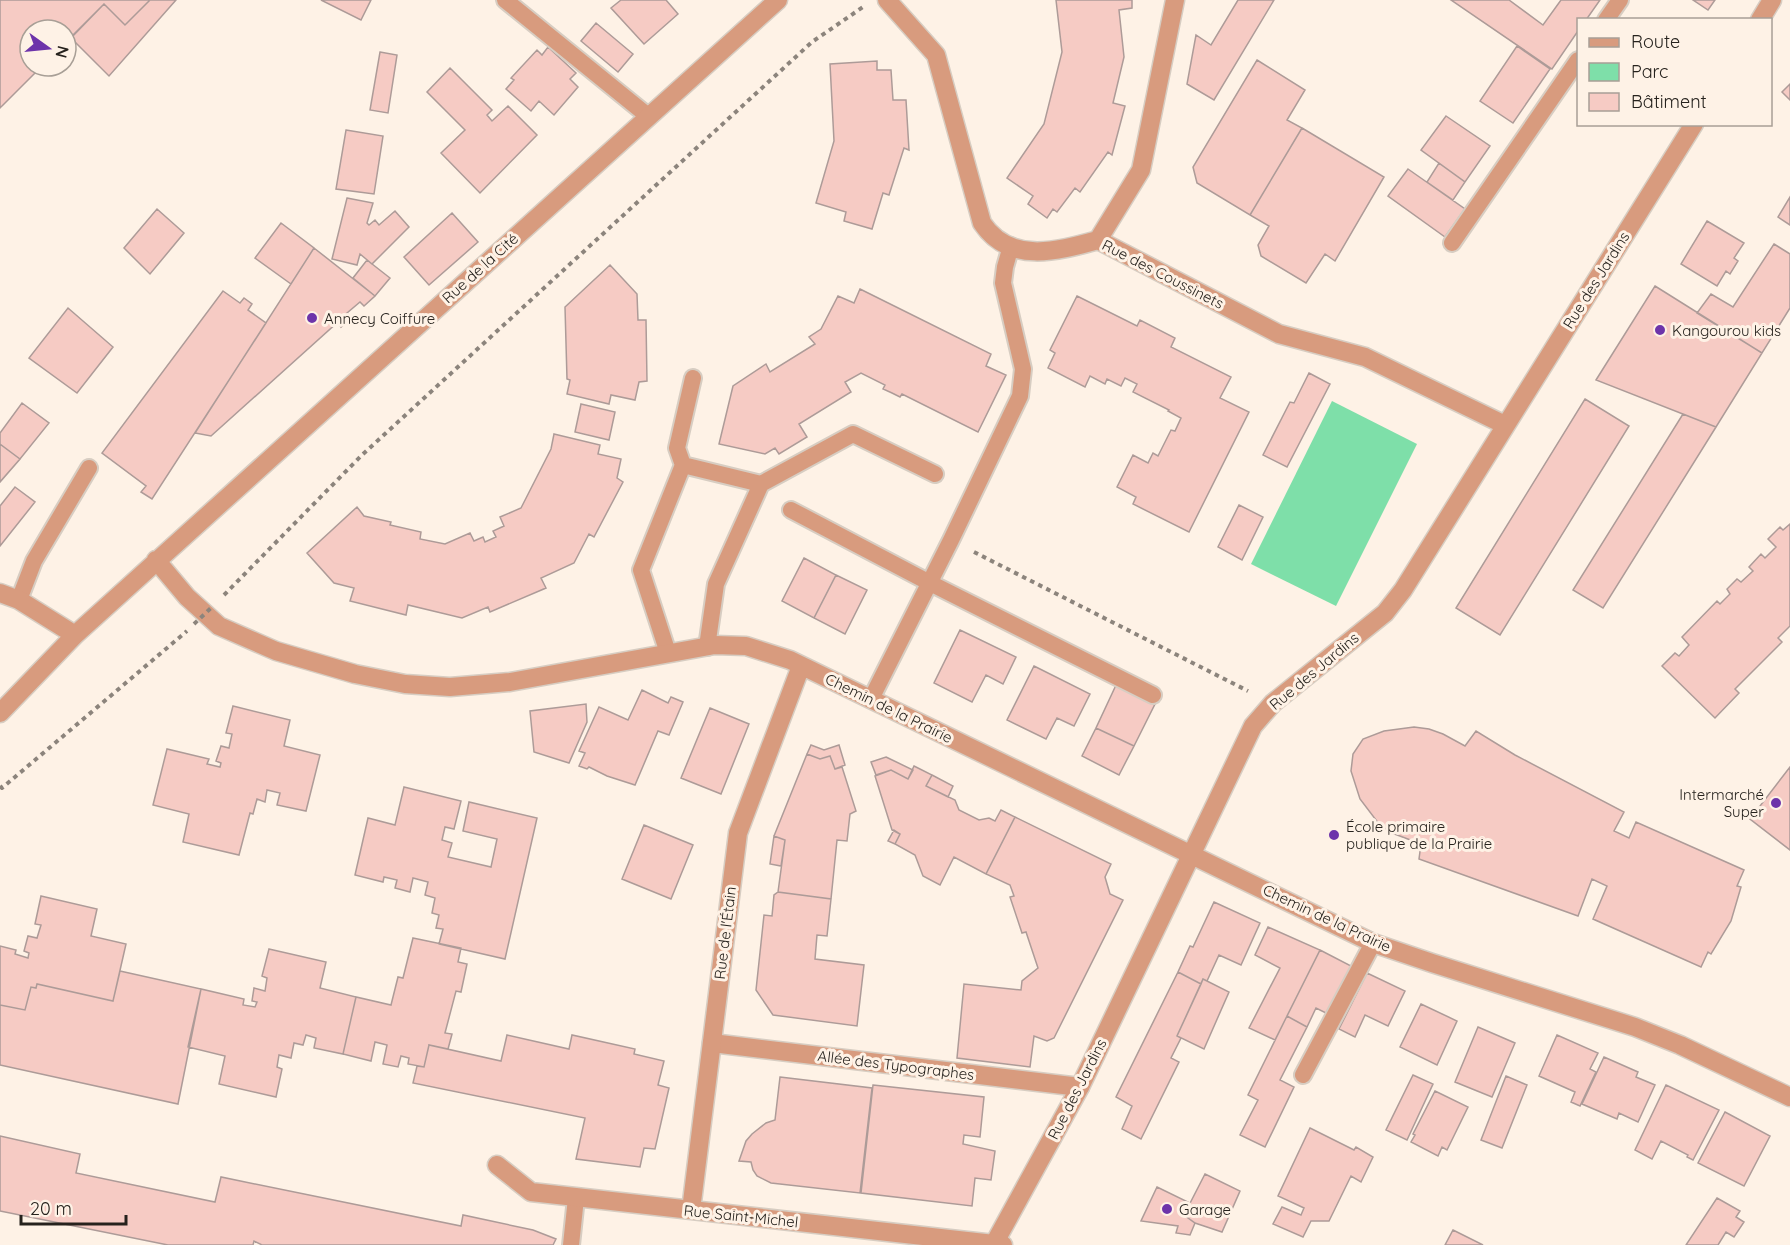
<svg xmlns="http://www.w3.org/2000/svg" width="1790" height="1245" viewBox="0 0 1790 1245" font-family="Quicksand,sans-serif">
  <rect width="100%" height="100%" fill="#fef2e6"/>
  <!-- green -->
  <path fill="#7edfa9" d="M1332,401L1417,444L1336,606L1251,564Z"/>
  <!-- building -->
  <path fill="#f6cbc4" stroke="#ad9b98" stroke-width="1.5" d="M0,0H150L125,25L104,4L66,42V30H30V66H42L0,108Z
    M150,0H176L109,76L71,38L104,4L125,25Z
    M321,0H371L361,20Z
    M621,0H666L678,14L644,44L611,8Z
    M1056,0H1132V8L1119,10L1124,57L1113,103L1125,106L1112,155L1108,152L1080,192L1075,188L1057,212L1053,209L1047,218L1028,204L1033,196L1007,178L1044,124L1062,52Z
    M1238,0H1274L1214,100L1187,84L1196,35L1211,45Z
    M1451,0H1509L1543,25L1561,0H1600L1586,20H1578V31L1552,69Z
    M1693,0H1715L1708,10Z
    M596,23L633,54L618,72L581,41Z
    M1517,46L1550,69L1513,123L1480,101Z
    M548,47L576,73L570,79L578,87L554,115L539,101L531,111L506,89L514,80L511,78L537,50L542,55Z
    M380,52L397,55L388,113L370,110Z
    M1257,60L1305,90L1287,120L1302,128L1250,215L1197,183L1193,167Z
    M877,61V70H891L893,100H906L909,150L904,148L889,195L883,193L872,229L844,221L846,212L816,203L834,141L830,64Z
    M450,68L492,110L487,115L492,121L508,106L537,135L480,193L441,153L465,130L427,92Z
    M1790,84V100L1782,92Z
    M1446,116L1490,146L1465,182L1421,150Z
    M1302,128L1384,177L1335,261L1325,254L1306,283L1261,256L1258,245L1269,226L1250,215Z
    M346,130L383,136L374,194L336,189Z
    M1439,163L1465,182L1453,200L1427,182Z
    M1408,169L1465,209L1445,237L1388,196Z
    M1790,197V225L1778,217Z
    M347,198L373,203L367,223L369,225L375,220L379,225L395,211L409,227L372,264L360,254L357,265L332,259Z
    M157,209L184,233L150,274L124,248Z
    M452,213L478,242L429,285L404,257Z
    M1707,221L1744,243L1734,258L1738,261L1730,274L1726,271L1717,286L1681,264Z
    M281,223L314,248L291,284L255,258Z
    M1774,244L1790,254V308L1762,353L1697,313L1711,294L1733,307Z
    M314,248L375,296L364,306L360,302L347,313L352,318L341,327L338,322L211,436L195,433Z
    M367,260L390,278L375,296L353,278Z
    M610,265L637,294L638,320H646L647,381L639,382L635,400L611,395L609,404L567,394L570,380L567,379L565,307Z
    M1655,286L1762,353L1716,427L1596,380Z
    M860,289L991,354L986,366L1006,375L978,432L902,394L900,397L892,393L883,389L885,385L861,373L845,382L851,392L799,424L807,437L779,454L775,448L765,454L719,444L733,386L766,364L770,372L815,344L809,337L821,329L838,296L854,303Z
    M223,291L240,303L244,298L252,304L248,310L266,323L152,499L141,492L146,486L102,453Z
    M1077,296L1137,326L1140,320L1175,338L1171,347L1231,377L1220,398L1249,412L1189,532L1133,504L1136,497L1117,487L1133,455L1148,463L1153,453L1158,456L1171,430L1175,431L1181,418L1168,411L1169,410L1133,392L1137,384L1125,378L1121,386L1107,379L1105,384L1090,376L1085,387L1048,368L1055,353L1050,350Z
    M68,308L113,347L77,393L29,358Z
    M1309,373L1330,384L1287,467L1263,455L1290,402L1294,403Z
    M1585,399L1629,426L1500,635L1456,608Z
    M22,403L49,423L20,459L0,444V433Z
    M581,404L615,412L609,440L575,432Z
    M1683,414L1716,427L1603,608L1573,590Z
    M554,434L600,445L598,454L621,459L617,478L623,482L594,537L589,534L574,563L541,578L546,588L490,612L488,607L462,618L408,605L406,615L350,601L354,588L334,583L307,553L357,507L364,516L391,522L390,525L421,532L420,539L445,544L470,533L474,541L483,537L485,542L496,537L493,531L504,526L500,517L521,508L551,449Z
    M0,444L20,459L0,482Z
    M15,487L35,502L0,546V506Z
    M1239,505L1263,517L1242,560L1218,547Z
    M1790,524V626L1778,638L1782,642L1735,689L1739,693L1715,718L1662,666L1675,653L1679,656L1689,645L1682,637L1717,601L1720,604L1730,594L1727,589L1737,579L1741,582L1753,571L1749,567L1761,554L1765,558L1776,547L1768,539L1780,527L1783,530Z
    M804,558L836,575L814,618L782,601Z
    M836,575L867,590L845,634L814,618Z
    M960,630L1016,657L1003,684L986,675L972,702L934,683Z
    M1034,666L1090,694L1074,726L1057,718L1046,739L1007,720Z
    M1117,683L1156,702L1134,746L1096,728Z
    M642,690L668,703L671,697L683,702L669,735L658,731L635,785L607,776L589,767L587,769L579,766L585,753L579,751L599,707L628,720Z
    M586,704L587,722L569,763L534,752L530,711Z
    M233,706L290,720L284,746L320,755L306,811L277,805L280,793L267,790L265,802L257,799L253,814L250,813L239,855L183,842L189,814L153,805L167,749L209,759L207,764L220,767L221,763L216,761L221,746L229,748L232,734L226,733Z
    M710,708L749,724L721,794L681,778Z
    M1414,727L1429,729L1443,734L1465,746L1476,731L1515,755L1624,812L1614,831L1629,838L1636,822L1744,870L1737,886L1741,887L1731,921L1711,954L1708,952L1701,967L1593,919L1607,886L1592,879L1578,916L1419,859L1421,844L1392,833L1379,824L1360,799L1351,771L1353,754L1363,739L1384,731Z
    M1096,728L1134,746L1119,775L1082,756Z
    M811,745L824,750L839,745L845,765L835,769L830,756L820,759L807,754Z
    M807,754L820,759L830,756L835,769L842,767L856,811L850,814L847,841L837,840L831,899L778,892L785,840L774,836Z
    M886,757L913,770L908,779L891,770L876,775L871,762Z
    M914,766L932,775L926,786L955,800L959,810L979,820L989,818L995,821L1001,810L1015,817L986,874L954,857L940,885L923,876L915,855L895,844L900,834L892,830L875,776L891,770L908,779Z
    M1790,767V850L1750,819Z
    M932,775L953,786L948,797L926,786Z
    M404,787L461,801L454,829L445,827L442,840L452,843L448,857L491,867L497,839L463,831L469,802L537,818L505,959L439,944L443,929L436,928L439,915L432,913L435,898L425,895L428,882L413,878L410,892L395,888L397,880L384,877L383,882L355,875L368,818L395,825Z
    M1015,817L1111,864L1105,877L1110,894L1123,900L1054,1038L1047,1041L1034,1036L1030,1067L957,1058L964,984L1021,990L1022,981L1038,968L1026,932L1022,933L1010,897L1014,896L1010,885L986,874Z
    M644,825L693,845L671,899L622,879Z
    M894,830L900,834L895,844L888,841Z
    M774,836L785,840L781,866L770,864Z
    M778,892L831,899L827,936L817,935L815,959L864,965L857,1026L773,1015L756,990L764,915L772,916L774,895Z
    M41,896L97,909L91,936L126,944L113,1001L37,984L36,988L31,987L25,1010L0,1005V946L16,950L15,954L28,958L29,953L24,951L28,936L37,938L41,925L35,924Z
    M1214,902L1260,923L1241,965L1219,955L1207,981L1203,979L1201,984L1178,972L1190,946L1193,947Z
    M1268,927L1320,950L1275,1040L1249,1028L1280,968L1255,955Z
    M413,938L461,948L458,962L467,964L461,992L456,991L445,1033L452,1034L448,1049L429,1045L424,1067L408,1064L409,1058L401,1056L398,1067L383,1064L387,1045L375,1042L371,1061L343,1054L356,997L391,1005L398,977L403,978Z
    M269,949L326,962L320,988L356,997L343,1054L314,1048L316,1038L306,1035L303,1045L294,1043L291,1058L279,1055L277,1067L282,1069L276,1097L219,1084L225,1056L188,1047L201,989L244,999L243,1005L255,1007L257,1002L252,1001L254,988L265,991L267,978L262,976Z
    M1320,950L1353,967L1330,1015L1316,1008L1307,1027L1287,1016Z
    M120,971L201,989L178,1104L0,1065V1005L25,1010L31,987L36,988L37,984L113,1001Z
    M1178,972L1201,984L1177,1036L1181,1038L1171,1058L1179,1062L1141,1139L1122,1129L1132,1106L1116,1097Z
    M1367,973L1405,991L1388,1026L1365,1015L1355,1037L1339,1029Z
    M1203,979L1229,992L1204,1049L1177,1036Z
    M1421,1004L1457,1021L1437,1065L1400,1047Z
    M1287,1016L1307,1027L1280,1080L1294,1087L1265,1147L1240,1135L1258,1100L1248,1095Z
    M1478,1027L1515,1043L1492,1097L1455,1082Z
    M507,1035L569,1049L572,1035L635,1049L634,1054L664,1061L658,1085L669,1088L655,1149L644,1148L640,1167L576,1159L585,1118L413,1083L417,1066L424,1067L429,1045L501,1061Z
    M1557,1035L1598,1053L1590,1069L1596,1072L1580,1106L1571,1102L1575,1092L1539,1076Z
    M1604,1057L1638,1072L1636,1077L1655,1085L1638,1122L1619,1113L1617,1119L1582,1104Z
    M1413,1075L1433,1084L1407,1140L1386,1130Z
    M1506,1076L1527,1085L1502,1148L1481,1140Z
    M780,1077L872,1088L860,1193L771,1183L757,1176L753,1170L751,1162L739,1161L746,1141L752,1134L766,1123L775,1120Z
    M873,1085L984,1097L980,1137L964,1135L963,1144L995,1151L991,1180L975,1178L972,1206L861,1193Z
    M1666,1085L1719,1110L1693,1160L1687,1157L1688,1155L1661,1141L1652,1159L1635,1150Z
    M1435,1091L1468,1107L1447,1150L1442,1147L1438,1156L1411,1142L1415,1135L1413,1134Z
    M1725,1112L1770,1136L1744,1186L1698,1163Z
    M1310,1128L1354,1150L1356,1147L1373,1157L1361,1182L1351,1176L1329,1221H1311L1303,1237L1273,1224L1282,1207L1301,1215L1304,1208L1278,1196Z
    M0,1136L80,1154L76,1173L215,1202L221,1177L461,1226L463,1215L533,1230L556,1239L553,1245H262L254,1241L253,1245H168L0,1211Z
    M1205,1174L1240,1191L1222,1232L1195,1223L1184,1215Z
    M1157,1187L1190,1203L1184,1215L1195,1223L1190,1235L1176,1233L1178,1226L1141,1221Z
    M1717,1198L1740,1211L1736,1217L1744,1222L1734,1237L1726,1232L1718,1245H1686Z
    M1453,1230L1483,1245H1445Z"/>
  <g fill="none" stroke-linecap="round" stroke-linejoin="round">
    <defs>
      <path id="service" d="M505,0L648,116
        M1606,20L1620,0
        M1452,243L1578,60
        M683,465L677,448L693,378
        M791,510L930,583L1153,695
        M19,600L34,561L89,468
        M707,647L716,584L761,484L853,434L935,474
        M668,653L641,570L683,465L761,484
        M871,699L951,540L1020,396L1023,369L1003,283L1005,267L1011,246
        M1303,1075L1373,943
        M571,1245L576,1198"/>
      <path id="pedestrian" d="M712,1043L1080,1087"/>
      <path id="minor" d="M887,0L936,55L982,223C1010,265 1058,251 1098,240L1279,334L1365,357L1505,425
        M1760,20L1772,0
        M1098,240L1141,170L1175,0
        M156,560L187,597L219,626L276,651L355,674L405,684L450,687L510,682L715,645L746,646L790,660L1373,943L1432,963L1635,1027L1680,1045L1790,1097
        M0,593L19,600L75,635
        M0,713L75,635L778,0
        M497,1165L531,1192L1003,1245
        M691,1210L738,833L801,666
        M994,1244L1080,1087L1253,726L1273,703L1385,613L1403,590L1694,124"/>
    </defs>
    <!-- service casing -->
    <use href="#service" stroke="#d7cdc2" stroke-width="20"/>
    <!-- pedestrian casing -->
    <use href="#pedestrian" stroke="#d7cdc2" stroke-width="21"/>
    <!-- minor casing -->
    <use href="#minor" stroke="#d7cdc2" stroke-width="21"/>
    <!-- path -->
    <path stroke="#8c847c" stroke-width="4" stroke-dasharray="4.5 4.5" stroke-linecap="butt" d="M974,552L1248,691
      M224,595L362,455L812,42L863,7
      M0,786L2,788L187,631"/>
    <!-- service -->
    <use href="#service" stroke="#d89b7e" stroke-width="16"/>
    <!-- pedestrian -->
    <use href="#pedestrian" stroke="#d89b7e" stroke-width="18"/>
    <!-- minor -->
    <use href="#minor" stroke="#d89b7e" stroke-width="18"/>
    <!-- path-bridge -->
    <path stroke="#8c847c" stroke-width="4" stroke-dasharray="4.5 4.5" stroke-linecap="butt" d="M194,624L211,608"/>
  </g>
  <!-- markers -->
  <g fill="#6d34aa" stroke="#fef2e6" stroke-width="2">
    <circle cx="312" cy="318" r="6"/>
    <circle cx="1660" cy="330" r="6"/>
    <circle cx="1776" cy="803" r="6"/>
    <circle cx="1334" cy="835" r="6"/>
    <circle cx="1167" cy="1209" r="6"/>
  </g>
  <g text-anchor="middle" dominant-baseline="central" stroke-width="6" stroke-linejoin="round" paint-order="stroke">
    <!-- street labels -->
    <g font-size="15" fill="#26221d" stroke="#fef2e6">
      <text transform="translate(480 268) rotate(-42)">Rue de la Cité</text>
      <text transform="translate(1163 274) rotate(27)">Rue des Coussinets</text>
      <text transform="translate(1596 280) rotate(-58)">Rue des Jardins</text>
      <text transform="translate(1314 671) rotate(-40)">Rue des Jardins</text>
      <text transform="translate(889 708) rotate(26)">Chemin de la Prairie</text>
      <text transform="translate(1327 918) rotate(25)">Chemin de la Prairie</text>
      <text transform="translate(725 933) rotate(-83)">Rue de l'Étain</text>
      <text transform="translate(896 1065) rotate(7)">Allée des Typographes</text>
      <text transform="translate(1077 1089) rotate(-63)">Rue des Jardins</text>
      <text transform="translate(741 1216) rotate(6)">Rue Saint-Michel</text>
    </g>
    <!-- poi labels -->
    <g font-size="15" fill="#26221d" stroke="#fef2e6" text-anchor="start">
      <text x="324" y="318">Annecy Coiffure</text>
      <text x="1672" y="330">Kangourou kids</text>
      <text x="1764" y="794" text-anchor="end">Intermarché<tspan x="1764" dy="17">Super</tspan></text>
      <text x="1346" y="826">École primaire<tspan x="1346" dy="17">publique de la Prairie</tspan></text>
      <text x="1179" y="1209">Garage</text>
    </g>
  </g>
  <!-- legend -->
  <rect x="1577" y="18" width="195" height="108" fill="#fef2e6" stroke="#a89f96" stroke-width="1.5"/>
  <rect x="1589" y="38" width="30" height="9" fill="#d89b7e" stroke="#a89f96" stroke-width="1.5"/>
  <text x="1631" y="48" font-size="18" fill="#26221d">Route</text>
  <rect x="1589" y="63" width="30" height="18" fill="#7edfa9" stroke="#a89f96" stroke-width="1.5"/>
  <text x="1631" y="78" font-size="18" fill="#26221d">Parc</text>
  <rect x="1589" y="93" width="30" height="18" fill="#f6cbc4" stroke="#a89f96" stroke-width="1.5"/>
  <text x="1631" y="108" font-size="18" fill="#26221d">Bâtiment</text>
  <!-- north arrow -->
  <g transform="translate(48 48) rotate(105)"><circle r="28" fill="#fef2e6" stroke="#a89f96" stroke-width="1.5"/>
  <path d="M0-4.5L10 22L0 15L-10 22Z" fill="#6d34aa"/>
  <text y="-9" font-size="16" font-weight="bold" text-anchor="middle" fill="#26221d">N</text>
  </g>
  <!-- scale -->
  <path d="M21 1215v9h105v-9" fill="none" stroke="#26221d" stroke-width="3"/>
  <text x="30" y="1215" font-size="18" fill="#26221d" stroke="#fef2e6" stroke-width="4.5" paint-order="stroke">20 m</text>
</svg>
